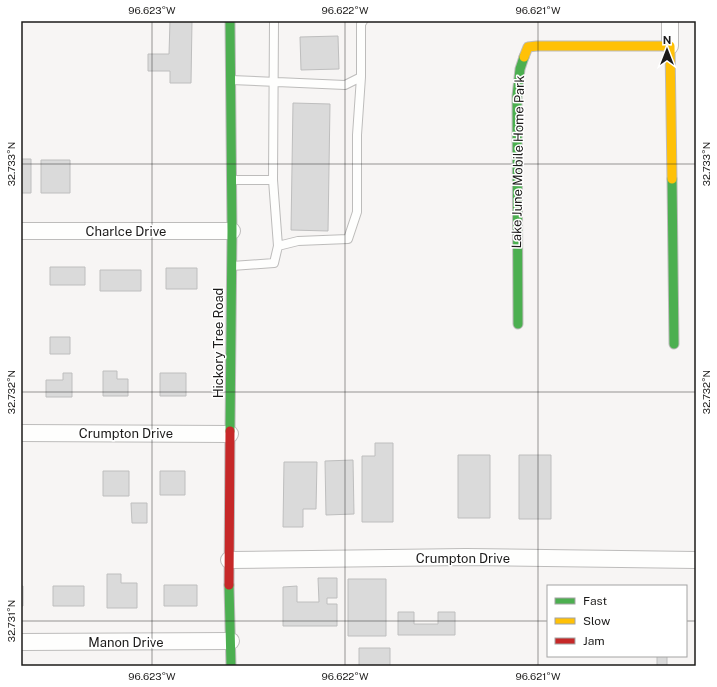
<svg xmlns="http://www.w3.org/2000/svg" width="717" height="687" viewBox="0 0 717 687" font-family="'Public Sans',sans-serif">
  <rect width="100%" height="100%" fill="#f7f5f4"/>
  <!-- building -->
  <path fill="#dadada" stroke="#bebebe" d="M170,21H192L191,83H170V71H148V54H169Z
    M338,36L339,69L301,70L300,37Z
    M293,103L330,104L328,231L291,230Z
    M21,159H31V193H21Z
    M41,160H70V193H41Z
    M50,267H85V285H50Z
    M166,268H197V289H166Z
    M100,270H141V291H100Z
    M50,337H70V354H50Z
    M103,371H117V379H128V396H103Z
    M63,373H72V397H46V380H63Z
    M160,373H186V396H160Z
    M375,443H393V522H362V456H375Z
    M458,455H490V518H458Z
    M519,455H551V519H519Z
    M353,460L354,514L326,515L325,461Z
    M284,462H317L316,509H303V527H283Z
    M103,471H129V496H103Z
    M160,471H185V495H160Z
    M131,503H147V523H132Z
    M107,574H121V583H137V608H107Z
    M318,578H337V598H327V604H337V626H283V587L297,586V602H319Z
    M348,579H386V636H348Z
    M164,585H197V606H164Z
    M21,586H23V606H21Z
    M53,586H84V606H53Z
    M398,612H414V624H438V612H455V635H398Z
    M359,648H390V666H359Z
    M657,656H667V666H657Z"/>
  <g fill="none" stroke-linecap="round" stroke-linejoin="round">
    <defs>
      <path id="lane" d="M231,80L345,85L361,77V24L363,21
        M232,180H273L274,21
        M273,180L278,246
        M232,266L274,263L278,246L298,241L348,239L357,212V135L361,77"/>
      <path id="street" d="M670,46V21
        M21,231H232
        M21,433L230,434
        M229,560L466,557L696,560
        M21,642L231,641"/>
      <path id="fast" d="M230,21L232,231L230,431
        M672,179L674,344
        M518,324L517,96L520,69L524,57
        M229,585L231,666"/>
      <path id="slow" d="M524,57L528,47L537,46H670L672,179"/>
      <path id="jam" d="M229,585L230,431"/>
    </defs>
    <!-- lane casing -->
    <use href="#lane" stroke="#bdbcbb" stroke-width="10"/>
    <!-- street casing -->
    <use href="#street" stroke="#bdbcbb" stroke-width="18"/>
    <!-- fast casing -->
    <use href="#fast" stroke="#bdbcbb" stroke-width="11"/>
    <!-- slow casing -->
    <use href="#slow" stroke="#bdbcbb" stroke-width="11"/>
    <!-- jam casing -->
    <use href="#jam" stroke="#bdbcbb" stroke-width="11"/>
    <!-- lane -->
    <use href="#lane" stroke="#fefefd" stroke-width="8"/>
    <!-- street -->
    <use href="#street" stroke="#fefefd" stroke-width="16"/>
    <!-- fast -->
    <use href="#fast" stroke="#4caf50" stroke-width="9"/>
    <!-- slow -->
    <use href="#slow" stroke="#ffc107" stroke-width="9"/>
    <!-- jam -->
    <use href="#jam" stroke="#c62828" stroke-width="9"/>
  </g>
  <!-- ticks -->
  <path fill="none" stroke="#1c1b1a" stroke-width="1" stroke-opacity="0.45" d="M152,21V666M345,21V666M538,21V666M21,164H696M21,392H696M21,621H548M686,621H696"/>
  <g text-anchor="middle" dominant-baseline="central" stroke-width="3" stroke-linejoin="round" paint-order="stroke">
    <!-- street labels -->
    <g font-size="13" fill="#1c1b1a" stroke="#fff">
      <text transform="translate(518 162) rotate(-89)">Lake June Mobile Home Park</text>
      <text x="126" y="231">Charlce Drive</text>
      <text transform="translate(218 343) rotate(-90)">Hickory Tree Road</text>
      <text x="126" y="433">Crumpton Drive</text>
      <text x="463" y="558">Crumpton Drive</text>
      <text x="126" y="642">Manon Drive</text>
    </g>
  </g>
  <!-- border -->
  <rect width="717" height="687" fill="none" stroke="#ffffff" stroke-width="44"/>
  <!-- legend -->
  <rect x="547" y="585" width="140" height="72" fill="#ffffff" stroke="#a4a4a3"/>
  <rect x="555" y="598" width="20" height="6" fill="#4caf50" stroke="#a4a4a3"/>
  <text x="583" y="605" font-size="12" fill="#1c1b1a">Fast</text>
  <rect x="555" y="618" width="20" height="6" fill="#ffc107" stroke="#a4a4a3"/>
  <text x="583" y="625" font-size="12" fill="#1c1b1a">Slow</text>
  <rect x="555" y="638" width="20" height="6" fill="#c62828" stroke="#a4a4a3"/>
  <text x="583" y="645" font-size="12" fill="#1c1b1a">Jam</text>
  <!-- north arrow -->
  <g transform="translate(667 50)" stroke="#ffffff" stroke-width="3" paint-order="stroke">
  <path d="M0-3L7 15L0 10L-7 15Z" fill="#1c1b1a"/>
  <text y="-6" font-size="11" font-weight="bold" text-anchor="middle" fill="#1c1b1a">N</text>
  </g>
  <rect x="22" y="22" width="673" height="643" fill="none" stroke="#1c1b1a" stroke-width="1.5"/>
  <g font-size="10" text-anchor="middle" fill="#1c1b1a">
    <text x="152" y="14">96.623°W</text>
    <text x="345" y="14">96.622°W</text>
    <text x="538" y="14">96.621°W</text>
    <text transform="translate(11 164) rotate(-90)" y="4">32.733°N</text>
    <text transform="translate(706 164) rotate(-90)" y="4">32.733°N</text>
    <text transform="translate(11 392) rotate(-90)" y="4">32.732°N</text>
    <text transform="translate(706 392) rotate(-90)" y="4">32.732°N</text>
    <text transform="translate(11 621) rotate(-90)" y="4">32.731°N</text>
    <text x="152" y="680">96.623°W</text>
    <text x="345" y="680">96.622°W</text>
    <text x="538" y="680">96.621°W</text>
  </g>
</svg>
